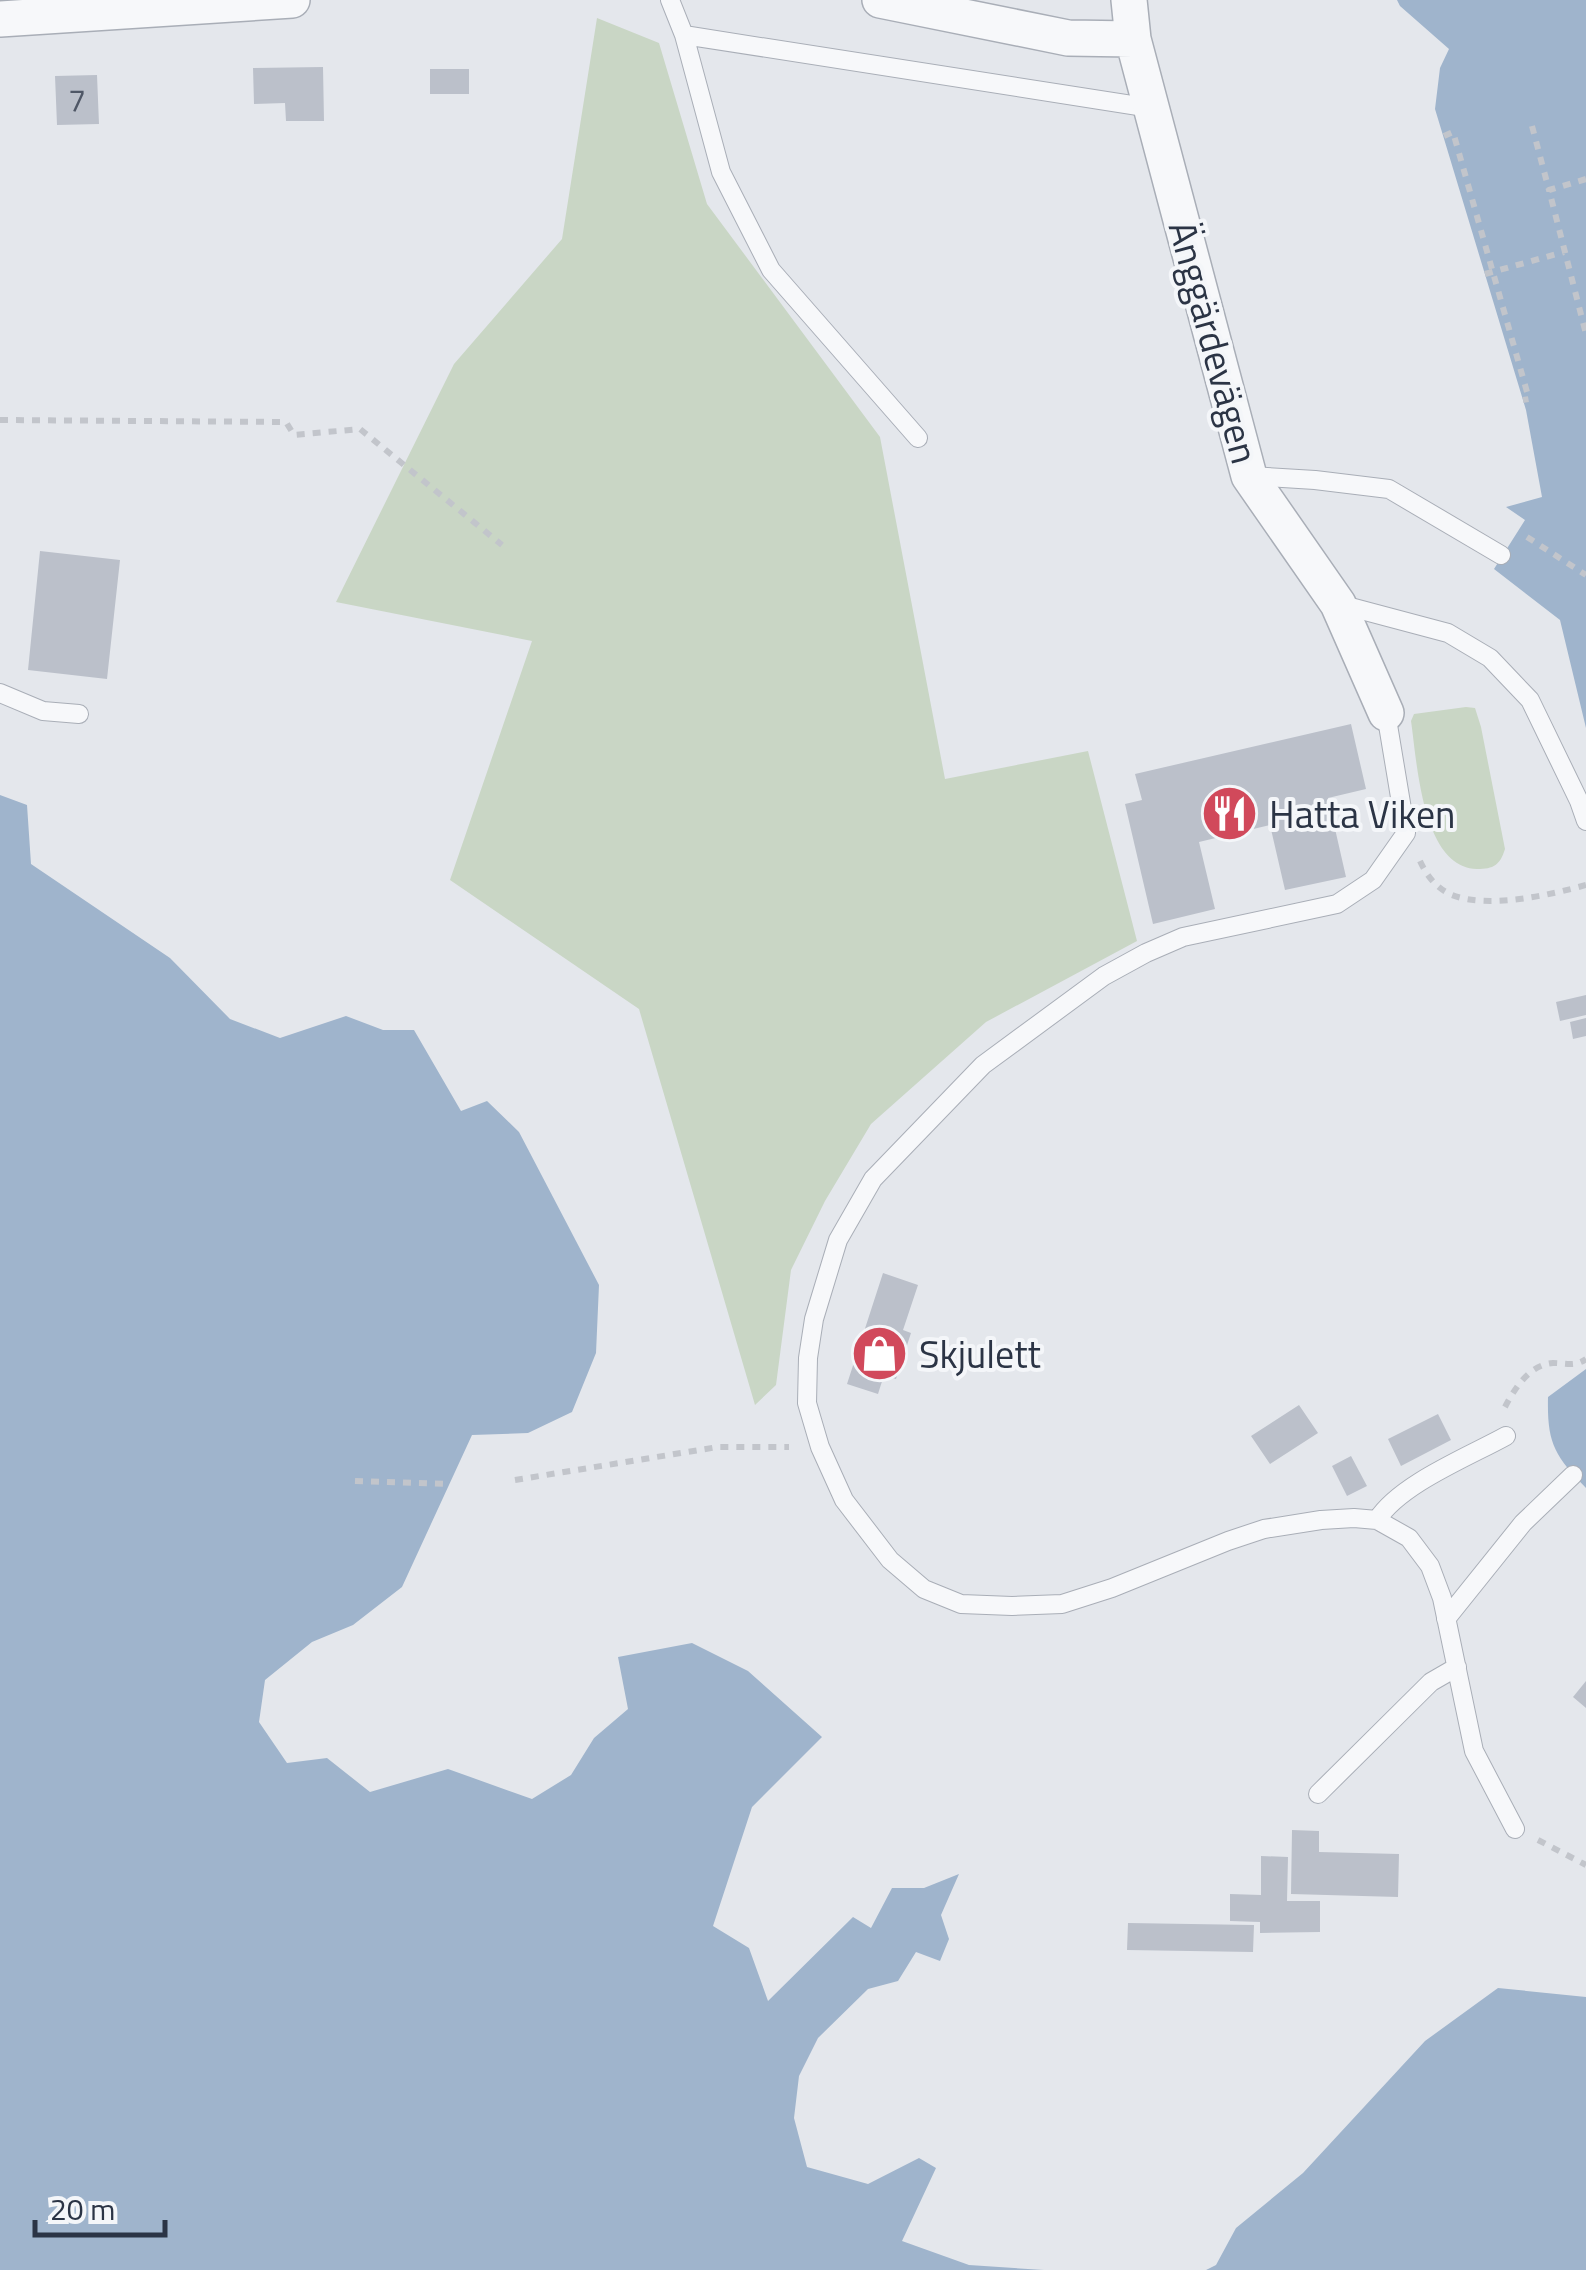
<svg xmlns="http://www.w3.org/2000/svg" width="1586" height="2270" viewBox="0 0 1586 2270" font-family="'Titillium Web',sans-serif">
  <rect width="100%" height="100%" fill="#e4e7ec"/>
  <!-- green -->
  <path fill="#c9d6c5" d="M597,18L659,43L707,204L880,437L945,779L1088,751L1137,941L986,1022L871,1124L825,1201L791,1270L776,1385L755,1405L639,1009L450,880L532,641L336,602L454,364L562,239Z
    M1466,707L1475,708L1481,727L1505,849C1500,865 1494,869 1477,869C1422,868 1417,761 1411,721L1414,714Z"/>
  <!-- water -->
  <path fill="#9fb4cc" d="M1397,0H1586V728L1560,620L1494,569L1525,520L1506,507L1542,497L1526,410L1435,109L1440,68L1449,49L1400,6Z
    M0,795L27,805L31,864L170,958L230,1019L280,1038L346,1016L383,1030H414L461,1111L487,1101L519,1132L599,1285L596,1353L572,1412L528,1433L472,1435L402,1587L353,1625L312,1642L265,1680L259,1722L287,1763L327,1758L370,1792L448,1769L532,1799L571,1775L594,1738L628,1709L618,1657L692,1643L748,1671L822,1737L752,1807L713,1926L749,1948L768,2001L853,1917L871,1928L892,1888H924L959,1874L941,1915L949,1939L940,1961L916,1952L898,1981L868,1989L818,2038L799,2076L794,2118L807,2167L868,2184L919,2158L936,2168L902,2241L969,2265L1044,2270H0Z
    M1586,1369V1488C1554,1455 1547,1443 1548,1397Z
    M1498,1988L1586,1997V2270H1206L1216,2265L1236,2228L1303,2173L1425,2041Z"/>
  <!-- building -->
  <path fill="#bbc0ca" d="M323,67L324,121H286L285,103L254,104L253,68Z
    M430,69H469V94H430Z
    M97,75L99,124L57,125L55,76Z
    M40,551L120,560L107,679L28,670Z
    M1351,724L1366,789L1328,798L1346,877L1285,890L1270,825L1199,842L1215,909L1153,924L1125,804L1142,800L1135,774Z
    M1586,995V1015L1560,1021L1556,1002Z
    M1586,1018V1036L1573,1039L1570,1022Z
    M883,1273L918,1285L903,1330L911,1333L896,1379L884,1375L878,1394L847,1384Z
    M1299,1405L1318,1433L1270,1464L1251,1436Z
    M1438,1414L1451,1440L1401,1466L1388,1439Z
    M1351,1456L1367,1486L1347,1496L1332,1466Z
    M1586,1681V1708L1573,1697Z
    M1292,1830L1319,1831V1852L1399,1854L1398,1897L1291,1894Z
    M1261,1856L1288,1857L1287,1901H1320V1932L1260,1933V1922L1230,1921V1894L1261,1895Z
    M1128,1923L1254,1925L1253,1952L1127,1950Z"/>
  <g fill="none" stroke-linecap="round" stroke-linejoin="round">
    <defs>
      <path id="lane" d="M670,0L684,35L721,172L771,270L918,438
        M684,35L1151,108
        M1250,476L1315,480L1389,489L1501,555
        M1339,604L1448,633L1490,658L1530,700L1579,801L1586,821
        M0,693L43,711L79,714
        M1386,713L1406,833L1373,880L1337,904L1183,937L1146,953L1104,976L983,1065L873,1179L838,1240L814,1319L808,1358L807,1403L820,1447L844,1500L890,1560L924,1589L961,1604L1012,1606L1062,1604L1112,1588L1228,1541L1264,1529L1321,1520L1354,1518L1377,1520L1409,1538L1430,1566L1442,1598L1474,1751L1515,1829
        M1377,1520C1400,1484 1468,1457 1506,1436
        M1446,1619L1523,1523L1573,1475
        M1318,1794L1431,1682L1457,1667"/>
      <path id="street" d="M880,0L1068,38L1133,39
        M1129,0L1133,39L1249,476L1338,604L1386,713
        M0,19L292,0"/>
    </defs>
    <!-- lane casing -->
    <use href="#lane" stroke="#a9aeb7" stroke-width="20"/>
    <!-- street casing -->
    <use href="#street" stroke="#a9aeb7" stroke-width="38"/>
    <!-- path -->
    <path stroke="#c2c5cb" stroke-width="6" stroke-dasharray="8 8" stroke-linecap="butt" d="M1532,126L1549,190
      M1444,136L1453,132L1529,399L1523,400
      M1586,179L1549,190L1586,334
      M1485,274L1564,252
      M0,420L286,422L294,435L360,429L502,545
      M1527,537L1586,575
      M1420,861C1427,876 1436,888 1452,895C1488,909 1550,895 1586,885
      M1505,1407C1515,1388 1529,1365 1553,1363C1566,1363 1575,1367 1586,1359
      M515,1480L718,1447H789
      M355,1481L450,1484
      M1538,1840L1586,1865"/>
    <!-- lane -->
    <use href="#lane" stroke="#f7f8fa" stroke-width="18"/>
    <!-- street -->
    <use href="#street" stroke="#f7f8fa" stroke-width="35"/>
  </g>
  <!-- icons -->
  <defs>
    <symbol id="restaurant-disc" viewBox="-11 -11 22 22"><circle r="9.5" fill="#d1495b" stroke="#f4f6f9"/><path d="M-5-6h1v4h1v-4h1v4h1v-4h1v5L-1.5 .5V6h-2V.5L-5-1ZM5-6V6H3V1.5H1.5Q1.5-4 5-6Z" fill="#fff"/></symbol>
    <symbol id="shop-disc" viewBox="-11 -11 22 22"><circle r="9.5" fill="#d1495b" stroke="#f4f6f9"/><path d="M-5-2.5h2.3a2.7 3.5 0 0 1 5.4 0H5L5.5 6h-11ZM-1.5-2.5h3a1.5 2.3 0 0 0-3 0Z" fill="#fff"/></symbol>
  </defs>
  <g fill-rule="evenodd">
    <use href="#restaurant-disc" x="1198" y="782" width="63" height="63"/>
    <use href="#shop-disc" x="848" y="1322" width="63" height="63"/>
  </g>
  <g text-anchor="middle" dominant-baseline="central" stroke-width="8" stroke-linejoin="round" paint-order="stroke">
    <!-- number labels -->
    <g font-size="32" fill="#4f5766">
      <text x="77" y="100">7</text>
    </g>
    <!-- street labels -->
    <g font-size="38" fill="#2b3445" stroke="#f4f6f9">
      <text transform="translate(1214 342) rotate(75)">Änggärdevägen</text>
    </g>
    <!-- poi labels -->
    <g font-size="38" fill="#2b3445" stroke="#f4f6f9" text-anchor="start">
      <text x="1269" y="814">Hatta Viken</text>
      <text x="919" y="1354">Skjulett</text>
    </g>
  </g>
  <!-- scale -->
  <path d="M35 2220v15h130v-15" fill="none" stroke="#2b3445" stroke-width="5"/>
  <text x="50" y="2220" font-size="30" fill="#2b3445" stroke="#f4f6f9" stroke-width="8" paint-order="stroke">20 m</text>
</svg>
